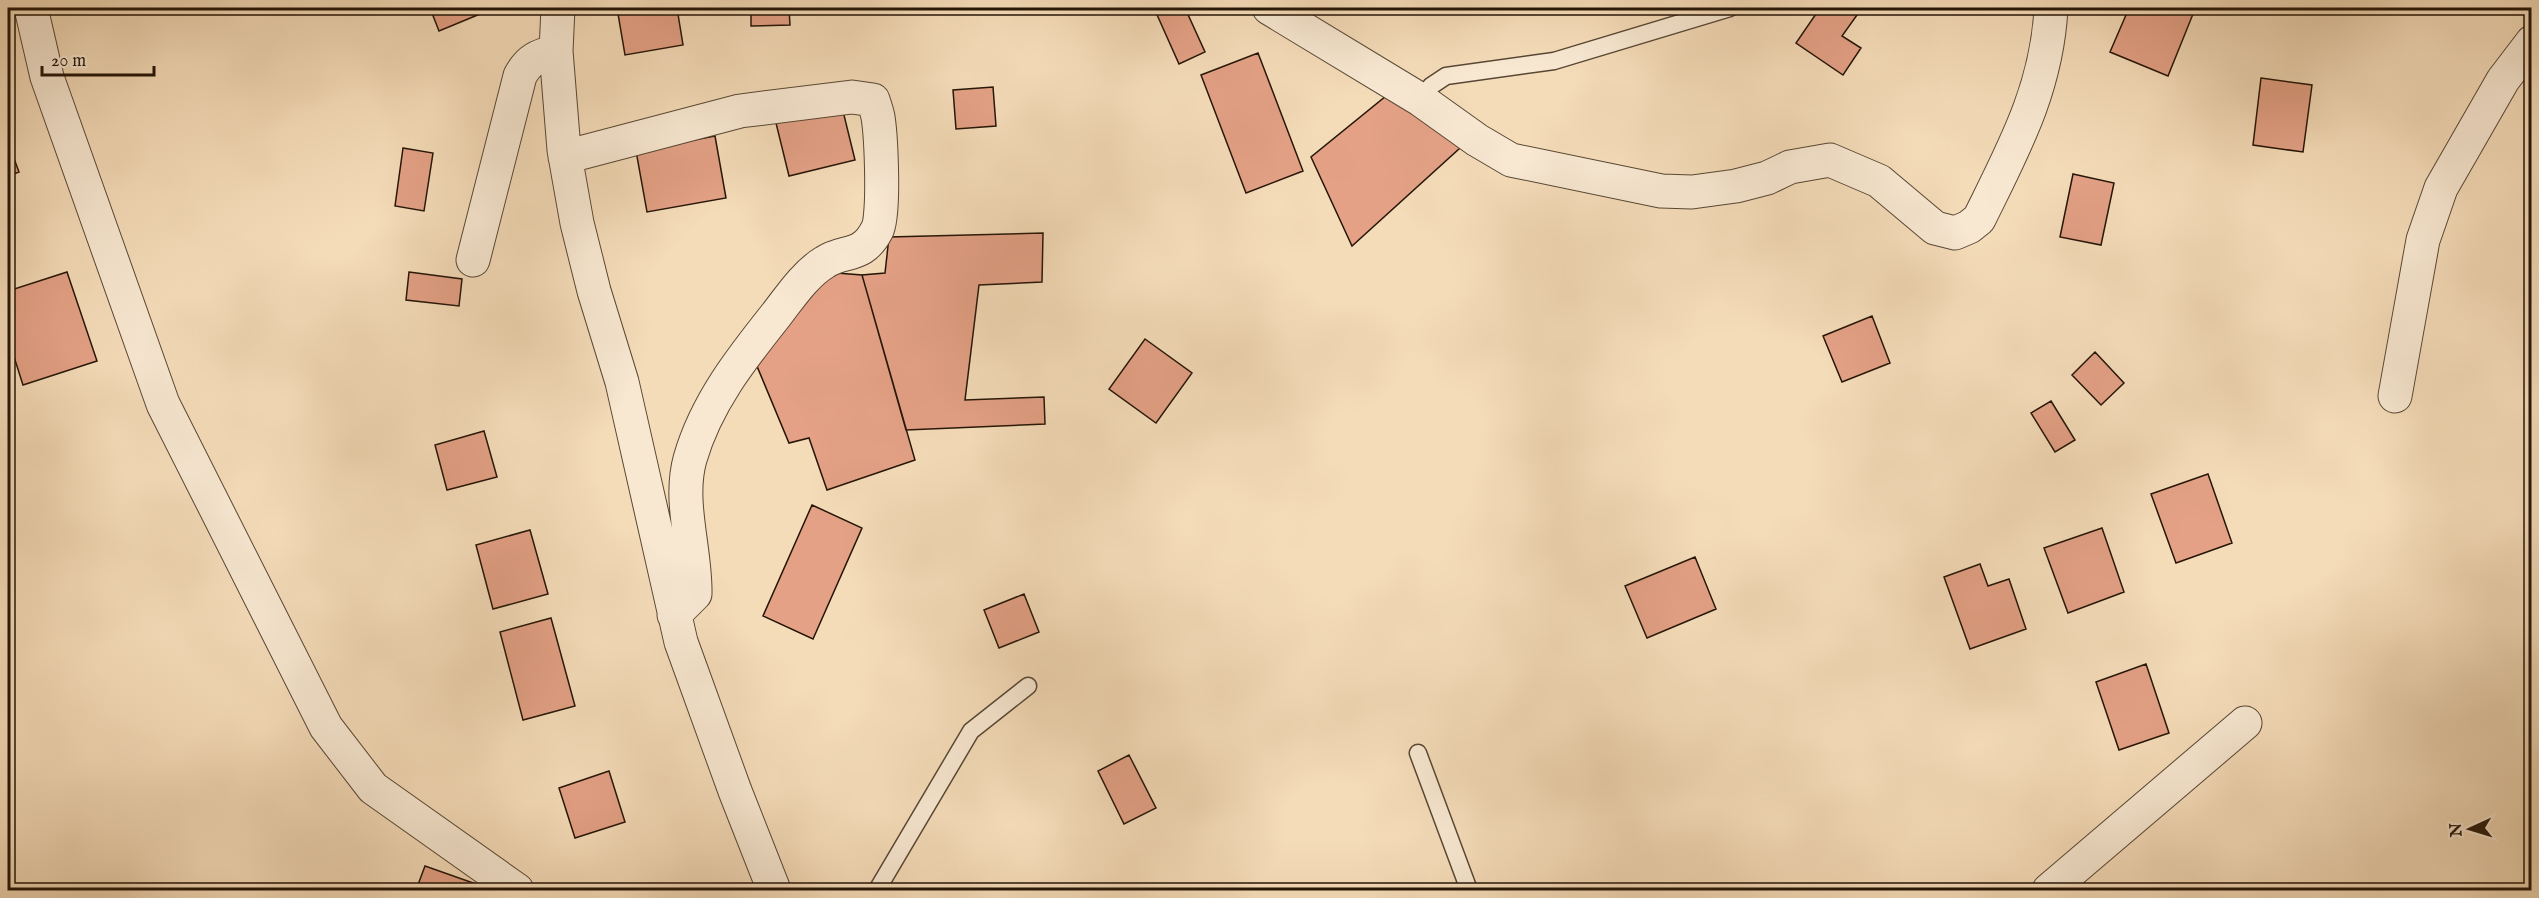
<svg xmlns="http://www.w3.org/2000/svg" width="2539" height="898" viewBox="0 0 2539 898" font-family="'IM FELL English',serif">
  <rect width="100%" height="100%" fill="#f5dcb9"/>
  <filter id="stains"><feTurbulence type="fractalNoise" baseFrequency=".00333" numOctaves="4"/><feColorMatrix values="0 0 0 0 .2 0 0 0 0 .09 0 0 0 0 .02 0 0 0 .5 -.17"/></filter>
  <radialGradient id="worn" r=".72"><stop offset=".6" stop-color="#630" stop-opacity="0"/><stop offset="1" stop-color="#630" stop-opacity=".3"/></radialGradient>
  <!-- building -->
  <path fill="#e4a186" stroke="#241507" stroke-width="1.5" d="M430,8H478L480,14L439,31Z
    M617,8H677L683,45L625,55Z
    M751,8H789L790,25L751,26Z
    M1154,8H1185L1205,52L1179,64Z
    M1820,8H1862L1842,36L1861,48L1843,75L1796,43Z
    M2129,8H2177L2193,14L2168,76L2110,52Z
    M1258,53L1303,171L1246,193L1201,75Z
    M2261,78L2312,85L2303,152L2253,145Z
    M993,87L996,126L956,129L953,90Z
    M1391,92L1460,148L1352,246L1311,157Z
    M842,107L855,160L789,176L776,123Z
    M715,136L726,198L647,212L636,151Z
    M8,142L19,172L8,176Z
    M403,148L433,153L424,211L395,206Z
    M2073,174L2114,183L2101,245L2060,237Z
    M1043,233L1042,282L979,285L965,400L1044,397L1045,424L906,430L862,275L885,273L889,237Z
    M67,272L97,361L23,385L8,338V291Z
    M409,272L462,279L459,306L406,300Z
    M824,272L862,275L915,460L827,490L809,438L789,443L754,359Z
    M1872,316L1890,363L1842,382L1823,336Z
    M1145,339L1192,373L1156,423L1109,389Z
    M2095,352L2124,383L2101,405L2072,375Z
    M2051,401L2075,440L2055,452L2031,413Z
    M484,431L497,477L447,490L435,445Z
    M2208,474L2232,543L2176,563L2151,494Z
    M812,505L862,528L813,639L763,616Z
    M2102,528L2124,592L2068,613L2044,548Z
    M530,530L548,594L493,609L476,545Z
    M1695,557L1716,609L1647,638L1625,586Z
    M1980,564L1988,586L2009,579L2026,629L1970,649L1944,577Z
    M1024,594L1039,632L999,648L984,610Z
    M551,618L575,706L523,720L500,632Z
    M2146,664L2169,733L2119,750L2096,682Z
    M1129,755L1156,808L1124,824L1098,771Z
    M609,771L625,822L575,838L559,788Z
    M425,866L493,890H416Z"/>
  <g fill="none" stroke-linecap="round" stroke-linejoin="round">
    <defs>
      <path id="service" d="M1421,100L1431,86L1446,76L1554,61L1730,8
        M1418,753L1469,890
        M877,890L971,731L1028,686"/>
      <path id="minor" d="M558,8L556,51L564,150L577,223L594,291L622,382L681,642L735,791L774,890
        M1269,8L1421,100L1477,140L1511,160L1661,191L1692,192L1736,186L1767,178L1790,167L1830,160L1879,181L1935,228L1955,233L1969,227L1979,219C2014,148 2047,88 2051,8
        M565,157L740,111L852,97L873,100C875,106 877,112 878,117C881,136 885,216 877,230C862,259 845,249 825,262C805,274 790,297 776,315C741,359 706,403 690,459C678,502 696,550 695,594L674,615
        M473,260L520,76C529,59 538,56 556,51
        M2395,396L2423,240L2441,188L2503,80L2532,42
        M2049,890L2245,723"/>
      <path id="tertiary" d="M31,8L47,77L163,404L326,727L373,788L517,890"/>
    </defs>
    <!-- service casing -->
    <use href="#service" stroke="#584734" stroke-width="19"/>
    <!-- minor casing -->
    <use href="#minor" stroke="#584734" stroke-width="35"/>
    <!-- tertiary casing -->
    <use href="#tertiary" stroke="#584734" stroke-width="35"/>
    <!-- service -->
    <use href="#service" stroke="#f8e8d2" stroke-width="16"/>
    <!-- minor -->
    <use href="#minor" stroke="#f8e8d2" stroke-width="33"/>
    <!-- tertiary -->
    <use href="#tertiary" stroke="#f8e8d2" stroke-width="33"/>
  </g>
  <!-- margin -->
  <rect width="2539" height="898" fill="none" stroke="#f5dcb9" stroke-width="30"/>
  <rect x="9" y="9" width="2521" height="880" fill="none" stroke="#241507" stroke-width="3"/>
  <rect x="15" y="15" width="2509" height="868" fill="none" stroke="#241507" stroke-width="1.5"/>
  <!-- north arrow -->
  <g transform="translate(2470 829) rotate(266)" stroke="#f8e8d2" stroke-width="4.5" paint-order="stroke">
  <path d="M0-4.5L10 22L0 15L-10 22Z" fill="#241507"/>
  <text y="-9" font-size="16" font-weight="bold" text-anchor="middle" fill="#241507">N</text>
  </g>
  <!-- scale -->
  <path d="M42 66v9h112v-9" fill="none" stroke="#241507" stroke-width="3"/>
  <text x="51" y="66" font-size="18" fill="#241507" stroke="#f8e8d2" stroke-width="4.5" paint-order="stroke">20 m</text>
  <rect width="100%" height="100%" filter="url(#stains)"/>
  <rect width="100%" height="100%" fill="url(#worn)"/>
</svg>
